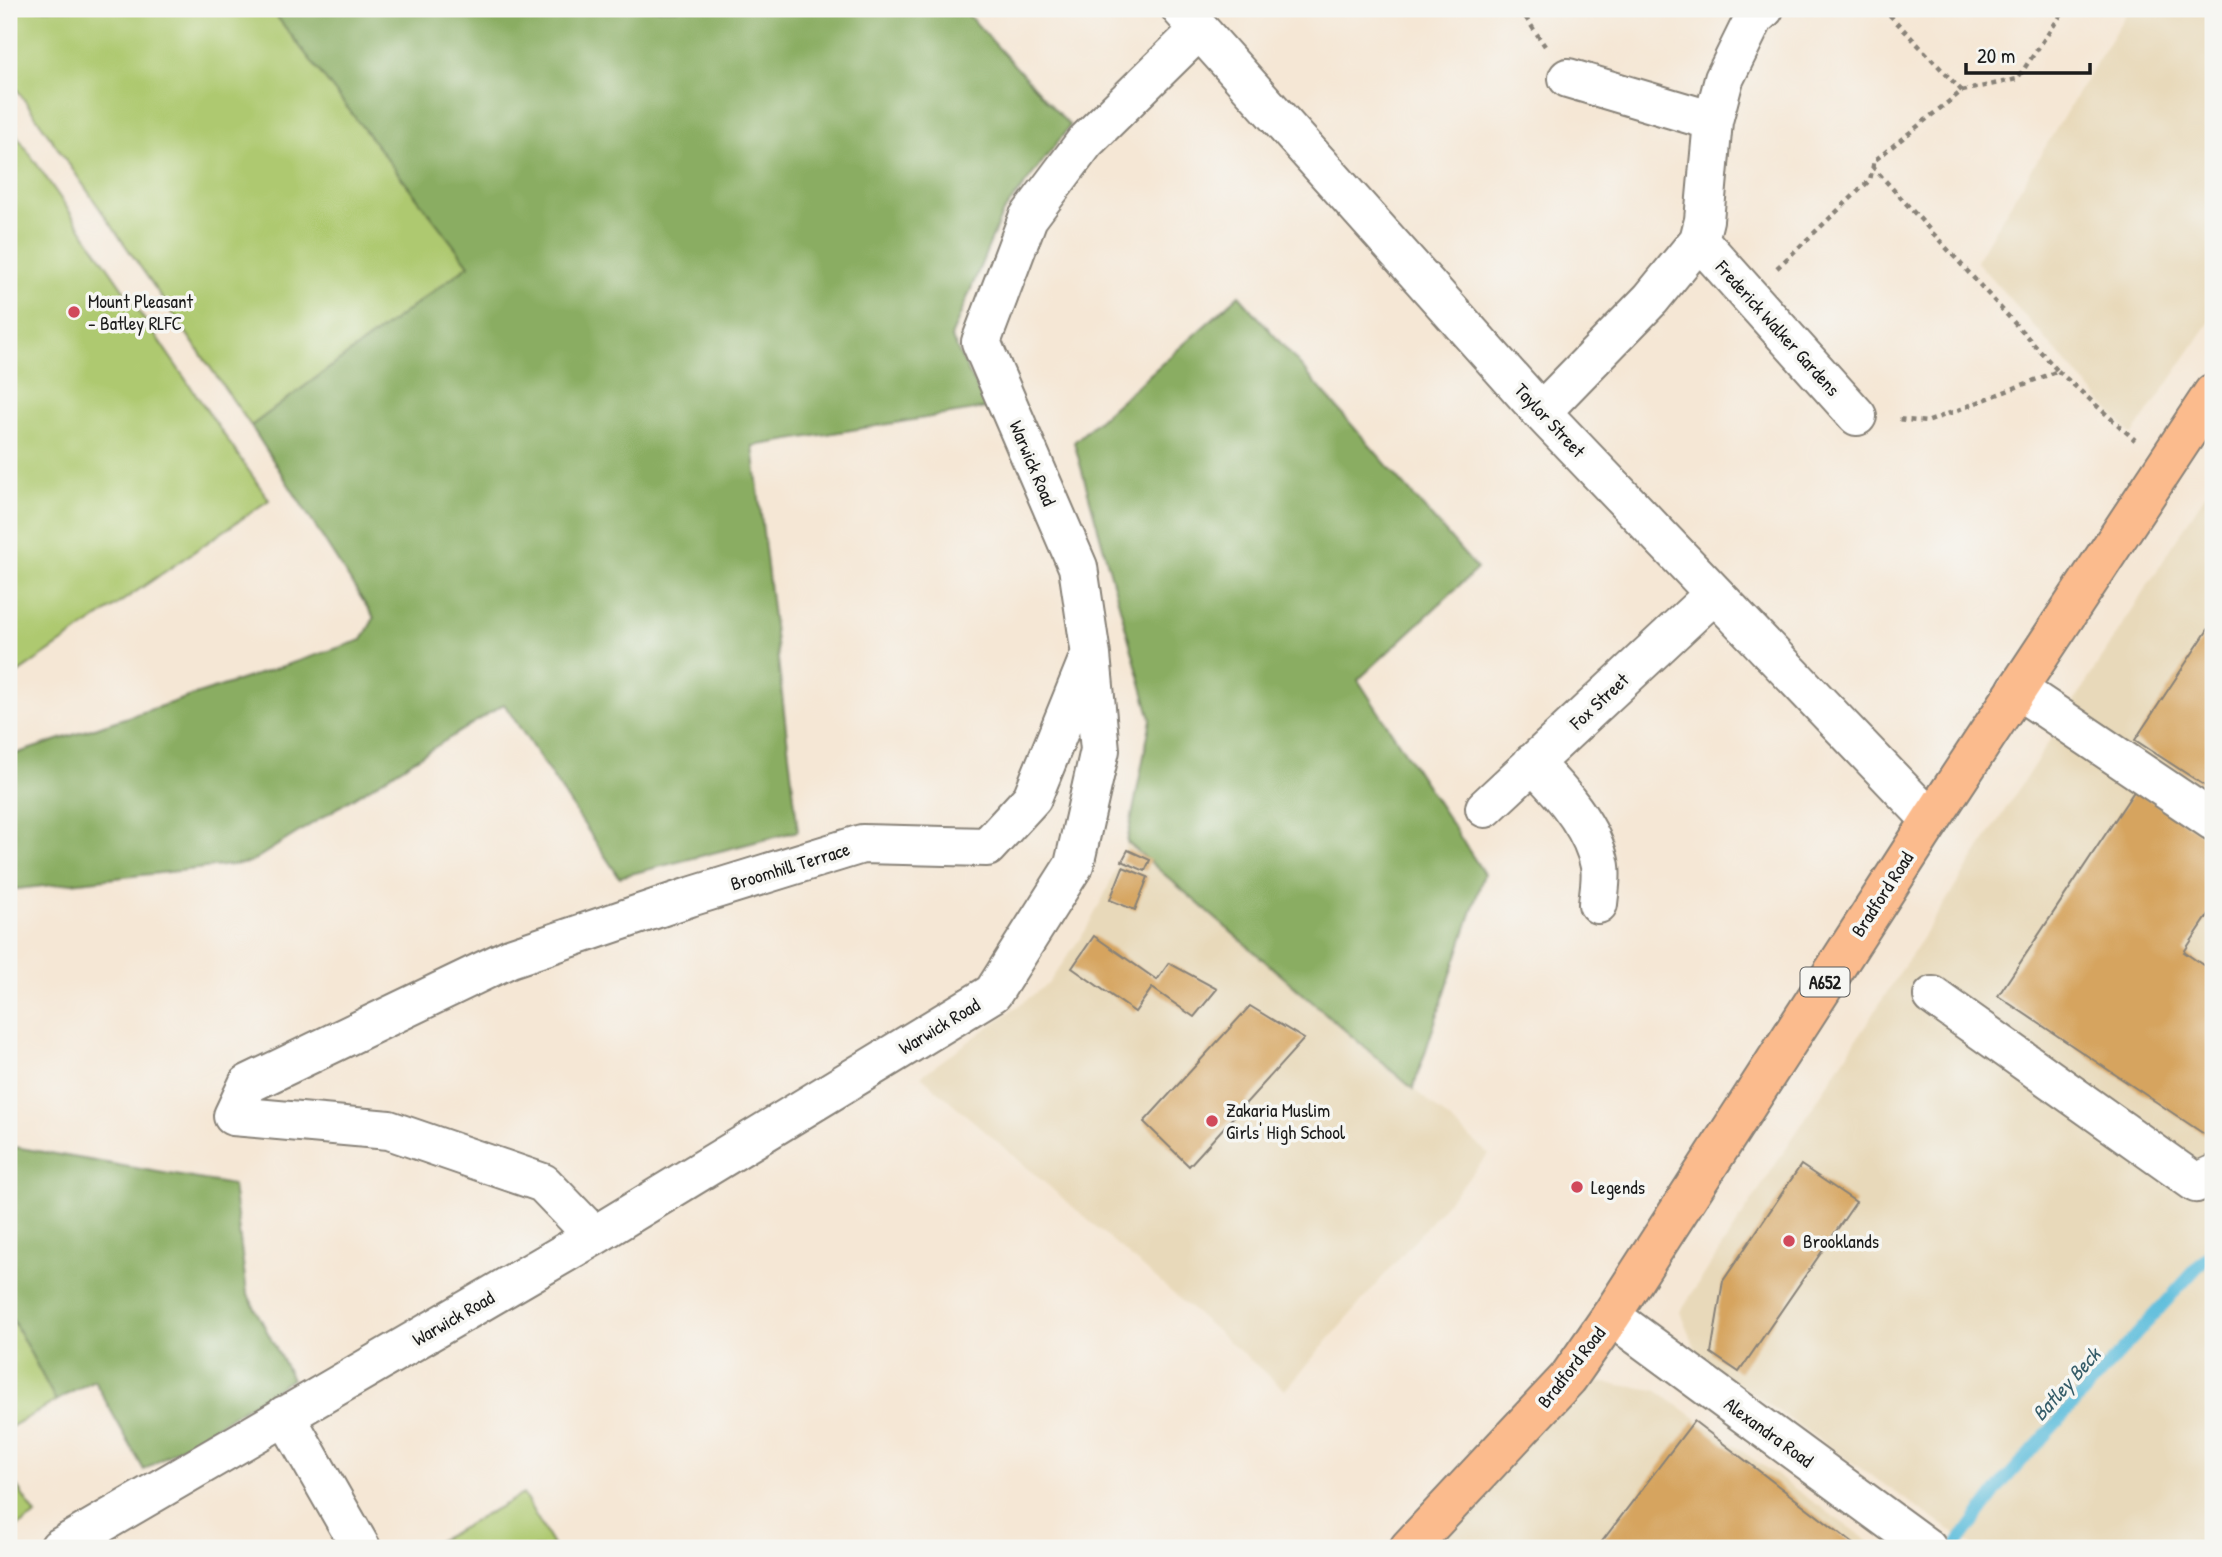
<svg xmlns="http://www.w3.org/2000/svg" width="2222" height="1557" viewBox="0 0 2222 1557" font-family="'Patrick Hand',sans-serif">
  <rect width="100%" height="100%" fill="#f6f6f2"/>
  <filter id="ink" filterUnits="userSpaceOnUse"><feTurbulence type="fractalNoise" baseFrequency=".0143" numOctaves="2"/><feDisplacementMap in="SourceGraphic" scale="14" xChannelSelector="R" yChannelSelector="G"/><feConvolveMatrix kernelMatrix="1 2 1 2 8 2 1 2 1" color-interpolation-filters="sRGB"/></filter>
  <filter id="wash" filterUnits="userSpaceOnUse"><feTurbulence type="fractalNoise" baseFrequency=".00686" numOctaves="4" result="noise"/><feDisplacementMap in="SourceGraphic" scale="28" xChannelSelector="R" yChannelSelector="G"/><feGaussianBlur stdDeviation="1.57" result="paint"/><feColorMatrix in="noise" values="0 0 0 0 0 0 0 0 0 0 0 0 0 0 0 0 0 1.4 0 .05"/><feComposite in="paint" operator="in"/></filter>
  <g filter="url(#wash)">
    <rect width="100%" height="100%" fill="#f5e7d5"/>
    <!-- built -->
    <path fill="#e8d9ba" d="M2129,9H2213V317L2132,436L1976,261Z
      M2213,482V1548H1976L1699,1357L1680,1312L2038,759Z
      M1127,842L1489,1154L1285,1390L921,1076L1048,984L1086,930L1107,890Z
      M1568,1378L1656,1390L1878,1548H1409Z"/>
    <!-- green -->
    <path fill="#aec96f" stroke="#657246" stroke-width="2" d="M9,9H271L469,265L251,426L9,78Z
      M9,124L269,500L9,679Z
      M9,1313L56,1401L9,1428Z
      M9,1475L36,1515L9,1532Z
      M523,1494L553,1545L547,1548H431L429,1546Z"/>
    <!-- forest -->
    <path fill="#8aad62" stroke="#53643f" stroke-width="2" d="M271,9H963L1070,126L1002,214L951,337L987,408L753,446L798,831L619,877L504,704L249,863L9,890V756L362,640L374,618L251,426L469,265Z
      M1239,295L1477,569L1358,680L1484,874L1413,1089L1127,842L1151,719L1074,442Z
      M9,1146L233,1185L247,1293L292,1379L144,1470L94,1380L56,1401L9,1313Z"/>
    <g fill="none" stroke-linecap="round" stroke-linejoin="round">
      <!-- stream -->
      <path stroke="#5ebedc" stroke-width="12" d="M1954,1548L2004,1481L2213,1250"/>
    </g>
    <g id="blocks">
      <!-- building -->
      <path fill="#d6a45e" d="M2213,622V791L2135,740Z
        M2135,790L2213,842V908L2184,952L2213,972V1140L1998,996Z
        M1128,850L1150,860L1145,871L1122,861Z
        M1123,867L1148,877L1135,910L1110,900Z
        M1094,936L1157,980L1169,963L1217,989L1194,1017L1152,988L1135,1012L1072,968Z
        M1250,1006L1304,1039L1189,1166L1144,1122Z
        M1801,1165L1856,1202L1739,1372L1711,1353L1723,1281Z
        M1694,1421L1859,1548H1597Z"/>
    </g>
  </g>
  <g filter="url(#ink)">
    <use href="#blocks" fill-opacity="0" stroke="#888278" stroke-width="2"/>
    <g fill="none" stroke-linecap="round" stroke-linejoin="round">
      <defs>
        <path id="minor" d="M1181,9L1541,412L1931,820
          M1568,78L1713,121
          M1699,240L1857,416
          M1541,412L1651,299L1699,240L1704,220L1713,121L1724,79L1754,18L1764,9
          M2017,689L2213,821
          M1532,763C1560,790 1593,827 1600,866C1602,878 1599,892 1598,904
          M1485,808L1714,594
          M1933,996L2196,1183L2213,1175
          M594,1236L543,1183L389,1130L233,1116L248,1084L510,958L690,897L862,844L987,847L1032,798L1088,660
          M1611,1316L1927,1548
          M285,1415L361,1548
          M59,1548L594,1236L993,993L1074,865L1100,750L1091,655L1078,567L981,342L1028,218L1085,142L1199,30"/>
        <path id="major" d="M1409,1548L1568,1378L1611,1316L1931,820L2213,393"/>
      </defs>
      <!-- minor casing -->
      <use href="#minor" stroke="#888278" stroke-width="42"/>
      <!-- major casing -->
      <use href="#major" stroke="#888278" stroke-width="42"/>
      <!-- path -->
      <path stroke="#888278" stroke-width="4.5" stroke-dasharray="5 5" stroke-linecap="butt" d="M1520,9L1545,46
        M1962,91L2017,79L2065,9
        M1872,166L2058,371L1927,422L1896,419
        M1777,268L1870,180L1874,161L1962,91L1884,9
        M2058,371L2135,440"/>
      <!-- minor -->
      <use href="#minor" stroke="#fff" stroke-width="38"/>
      <!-- major -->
      <use href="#major" stroke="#fbbb8d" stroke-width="38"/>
    </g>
  </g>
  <!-- markers -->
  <g fill="#d1495b" stroke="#f6f6f2" stroke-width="2.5">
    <circle cx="74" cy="312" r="7"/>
    <circle cx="1212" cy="1121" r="7"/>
    <circle cx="1577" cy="1187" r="7"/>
    <circle cx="1789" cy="1241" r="7"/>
  </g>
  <g text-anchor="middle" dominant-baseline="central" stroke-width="7" stroke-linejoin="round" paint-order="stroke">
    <!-- shield labels -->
    <rect fill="#f6f6f2" stroke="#5d5d5c" stroke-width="2" x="1800.5" y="967.5" width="49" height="29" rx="5"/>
    <g font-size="18" font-weight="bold" fill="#1c1c1c">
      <text x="1825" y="982">A652</text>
    </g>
    <!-- poi labels -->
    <g font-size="19" fill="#1c1c1c" stroke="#f6f6f2" text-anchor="start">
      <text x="88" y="301">Mount Pleasant<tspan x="88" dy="22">- Batley RLFC</tspan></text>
      <text x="1226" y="1110">Zakaria Muslim<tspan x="1226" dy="22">Girls' High School</tspan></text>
      <text x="1591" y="1187">Legends</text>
      <text x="1803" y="1241">Brooklands</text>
    </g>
    <!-- street labels -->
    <g font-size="19" fill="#1c1c1c" stroke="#f6f6f2">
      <text transform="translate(1778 328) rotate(48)">Frederick Walker Gardens</text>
      <text transform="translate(1550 420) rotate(47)">Taylor Street</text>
      <text transform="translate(1033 463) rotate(67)">Warwick Road</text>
      <text transform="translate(1599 701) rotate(-43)">Fox Street</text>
      <text transform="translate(790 866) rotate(-17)">Broomhill Terrace</text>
      <text transform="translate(1882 894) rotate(-57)">Bradford Road</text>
      <text transform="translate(939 1026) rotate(-31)">Warwick Road</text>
      <text transform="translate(453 1318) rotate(-30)">Warwick Road</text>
      <text transform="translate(1571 1367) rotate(-52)">Bradford Road</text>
      <text transform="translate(1769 1432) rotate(36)">Alexandra Road</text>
    </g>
    <!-- water labels -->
    <g font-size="21" font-style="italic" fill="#365d69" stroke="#f6f6f2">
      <text transform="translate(2066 1384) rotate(-48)">Batley Beck</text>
    </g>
  </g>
  <!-- margin -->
  <rect width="2222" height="1557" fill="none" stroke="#f6f6f2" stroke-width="35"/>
  <!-- scale -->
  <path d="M1966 63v10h124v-10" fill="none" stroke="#1c1c1c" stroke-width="3.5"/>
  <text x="1977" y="63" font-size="21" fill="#1c1c1c" stroke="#f6f6f2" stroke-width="5" paint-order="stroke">20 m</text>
</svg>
